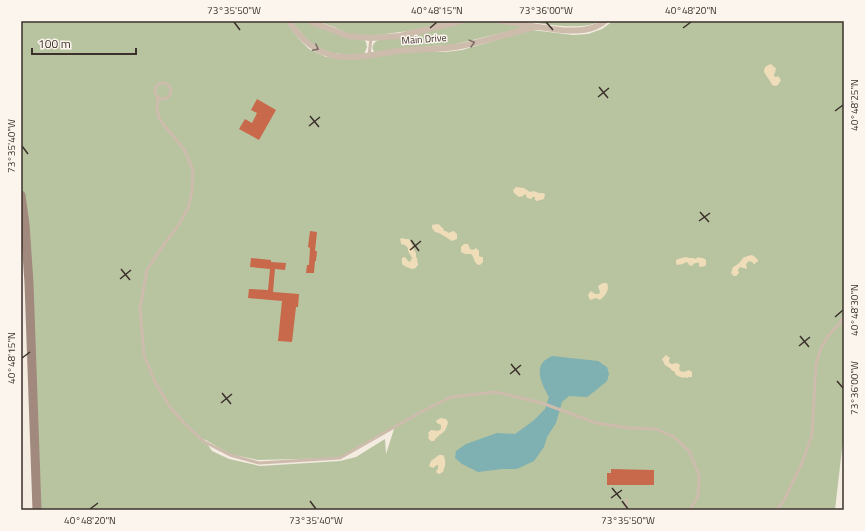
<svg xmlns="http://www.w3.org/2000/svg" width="865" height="531" viewBox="0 0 865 531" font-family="'Titillium Web',sans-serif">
  <rect width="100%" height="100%" fill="#f4ebe1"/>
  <!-- green -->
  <path fill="#b8c4a0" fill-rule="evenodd" d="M21,21H286L298,38L309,49L326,57L345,58L413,52H445L462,50L532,30L573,35L588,34L602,29L613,21H844V431L835,510H38L21,195ZM395,426L386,454L385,439L356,457L340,461L260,466L229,459L212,451L204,439L230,454L258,460L340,458Z
    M291,21H305L322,28L364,40L366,42L367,47L365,52L364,54L350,55L333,53L312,45Z
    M317,21H453L409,31L369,36L349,34L334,27Z
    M478,21L514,24L527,27L452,45L432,46L375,53C370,48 373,42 379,40L421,33L467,22Z
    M521,21H600C582,32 541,23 521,21Z"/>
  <!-- sand -->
  <path fill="#efdcb8" d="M771,64L774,67L776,68L775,73L774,74V76L776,77L778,76L781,80L778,85L775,86L772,85C770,80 766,76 764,72C764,67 767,65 771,64Z
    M516,187L524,188L530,192L534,191L539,193H543L545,194L544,199L537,201L535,200V197H532V199L527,198L526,195L525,194L523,196L519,197L514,193L513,190Z
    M437,224L440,225L441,227L443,228L444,231H446L449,233L450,232L454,231L457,234V239L452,241L439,233L435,232L432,228V225Z
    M402,238L405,239H408L410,240C411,243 414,250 416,253V257L417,258L418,265C417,266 415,269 413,269C411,269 404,266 403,265C401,263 402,261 402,258L404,257L406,258L408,261L410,262L412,258C411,255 407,252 408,248L405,245L401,244V243L400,239Z
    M464,244H468L470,249L473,250L476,248L478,250H479V256L481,257H483V262L480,265C474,265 475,258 471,254H465L461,252V247Z
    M752,255L755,257L758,260V262H756L755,264H754L752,262L749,261L746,264L747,269L740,267L738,270L739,273L736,276H734L731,273L733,267C738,265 740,262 744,257H746L747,256Z
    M686,257L689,258H693L695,259C698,257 702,257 706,260V264L705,266L701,267L699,266V263C697,262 693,263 692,266L689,265L688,263L686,262L683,264L677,265L676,263V260C680,258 682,258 686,257Z
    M603,283H607C610,290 605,296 600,300L596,298L590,300L588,295L590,292L591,291L595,294H599L600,292L598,286Z
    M666,355L670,358L669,360V362L671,364H673L676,363L679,364L680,366L679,368L680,371L684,372L689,370L692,372V377H689L687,378L684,377L683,378L681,377H680L676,375L674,371H672L671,369L665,365L662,359Z
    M441,418L446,419L448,422C447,427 445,433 439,435V436L437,437L434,441H431L428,438L429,435L428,433L431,430L438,431L441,429V425L437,423L436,421L437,420Z
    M439,455H443C447,461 445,466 443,472L439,474L437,473L436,471L438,469V465H437L433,468L429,466L431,461Z"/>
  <!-- water -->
  <path fill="#7fb0b2" d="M552,356L598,361L607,367L609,374L607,381L595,391L587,397L569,396L562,402L556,423L547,437L544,447L534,461L517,469H502L478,472L462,464L455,458L456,451L466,444L497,433L515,434L533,421L545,409L549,397C544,388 534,371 544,361C546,359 549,358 552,356Z"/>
  <!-- building -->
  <path fill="#c8694b" d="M257,99L276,110L259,140L239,129L245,119L252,123L257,113L251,110Z
    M310,231L317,232L315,251H317L316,261H315L314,273H306L307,265H309L310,248L308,247Z
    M251,258L271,260V262L286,263L285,270L275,269L273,292L299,294L298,307H296L292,342L278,341L282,301L248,298L249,289L268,290L270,269L250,267Z
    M611,469L654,470V485H607V473H611Z"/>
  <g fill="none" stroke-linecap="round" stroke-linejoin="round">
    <!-- service -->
    <path stroke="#cdbbac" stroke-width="3" d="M369,56L371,38
      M155 91a8 8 0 1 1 16 0a8 8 0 1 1-16 0Z
      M158,98L157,110L159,118L163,124L183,148L187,155L193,171L192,192L188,208L178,226L162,247L147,270L140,309L144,355L155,382L170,407L182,421L203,441L230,455L259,463L340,458L421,412L451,397L496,392L542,403L596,423L630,428L656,429L674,437L689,451L699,475L698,496L690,510
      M625,510L627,500
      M776,510L783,502L802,463L812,435L816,364L821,348L828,336L839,324L844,316"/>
    <!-- minor -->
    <path stroke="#cdbbac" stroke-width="6" d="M289,21C298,36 312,49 328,54C348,61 377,54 398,51C419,49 440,50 461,46C486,41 511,33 535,27
      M309,21L348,36L371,38L400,36L461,21
      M500,21C527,23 572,38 597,26C600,25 603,23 605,21"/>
    <!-- secondary -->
    <path stroke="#a18a7d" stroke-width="9" d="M21,195L25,224L29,283L37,510"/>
  </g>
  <!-- one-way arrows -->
  <defs><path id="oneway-chevron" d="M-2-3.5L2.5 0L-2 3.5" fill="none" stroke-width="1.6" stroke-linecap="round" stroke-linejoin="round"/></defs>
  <g stroke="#7d6f65">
    <use href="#oneway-chevron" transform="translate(472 43) rotate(-15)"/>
    <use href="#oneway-chevron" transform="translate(316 48) rotate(27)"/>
  </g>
  <!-- ticks -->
  <path fill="none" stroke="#3b302b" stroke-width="1.5" d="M234,22L240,30M546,22L553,30M430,28L437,22M683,28L691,22M599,87L608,98M598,97L609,88M835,111L843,105M310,116L319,127M309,126L320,117M22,146L28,154M700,212L709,222M699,221L710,213M411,240L419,251M410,250L421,241M121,269L130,280M120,279L131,270M835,317L843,310M800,336L809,347M799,346L810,337M22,358L30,352M511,364L520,375M510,374L521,365M837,381L843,388M222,393L231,404M221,403L232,394M612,488L621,499M611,498L622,490M310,501L316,509M622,501L628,509M90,509L98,503"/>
  <g text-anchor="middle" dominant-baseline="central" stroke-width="3" stroke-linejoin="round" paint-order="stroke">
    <!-- street labels -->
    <g font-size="10" fill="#3b302b" stroke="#fbf5ee">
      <text transform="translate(424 39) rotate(-4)">Main Drive</text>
    </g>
  </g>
  <!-- border -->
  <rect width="865" height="531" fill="none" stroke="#fbf5ee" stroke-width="44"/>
  <!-- scale -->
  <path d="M32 48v6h104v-6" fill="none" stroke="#3b302b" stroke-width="2"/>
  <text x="38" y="48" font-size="12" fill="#3b302b" stroke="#fbf5ee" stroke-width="3" paint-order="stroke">100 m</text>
  <rect x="22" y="22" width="821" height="487" fill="none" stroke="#3b302b" stroke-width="1.5"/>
  <g font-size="10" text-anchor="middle" fill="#3b302b">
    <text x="234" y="14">73°35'50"W</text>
    <text x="437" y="14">40°48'15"N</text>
    <text x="546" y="14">73°36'00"W</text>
    <text x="691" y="14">40°48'20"N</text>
    <text transform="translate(854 105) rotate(-90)" y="4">40°48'25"N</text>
    <text transform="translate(11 146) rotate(-90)" y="4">73°35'40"W</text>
    <text transform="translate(854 310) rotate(-90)" y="4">40°48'30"N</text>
    <text transform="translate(11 358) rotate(-90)" y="4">40°48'15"N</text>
    <text transform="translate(854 388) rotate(-90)" y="4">73°36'00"W</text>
    <text x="90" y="524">40°48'20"N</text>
    <text x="316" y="524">73°35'40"W</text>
    <text x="628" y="524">73°35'50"W</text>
  </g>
</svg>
